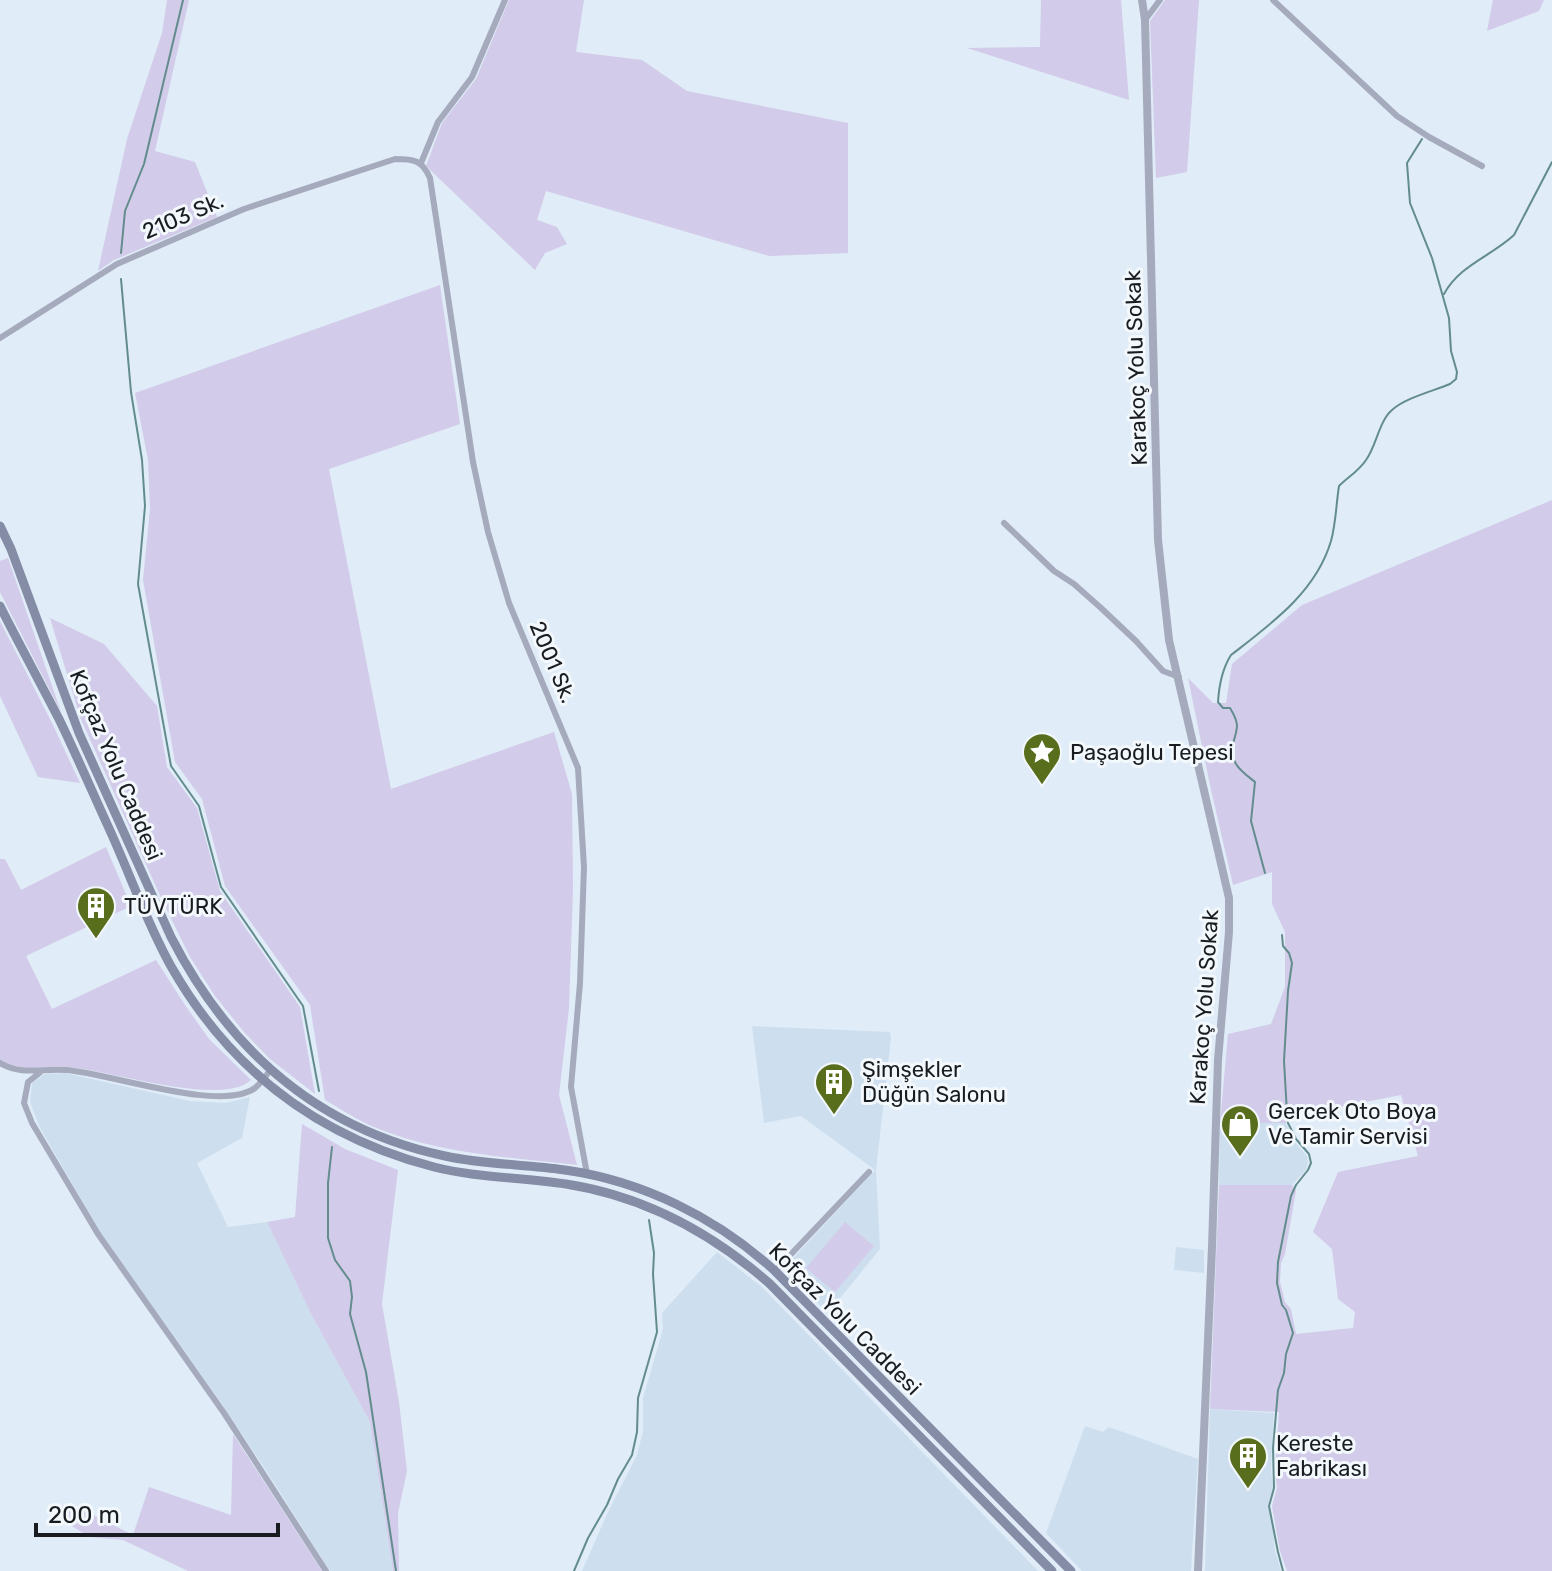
<svg xmlns="http://www.w3.org/2000/svg" width="1552" height="1571" viewBox="0 0 1552 1571" font-family="Rubik,sans-serif">
  <rect width="100%" height="100%" fill="#e0ecf7"/>
  <!-- built -->
  <path fill="#cddfef" d="M752,1026L890,1032L891,1038L876,1170L880,1249L828,1313L783,1269L875,1170L801,1116L764,1123Z
    M65,1073L190,1101L226,1103L250,1097L242,1138L197,1163L228,1227L267,1222L311,1314L370,1422L393,1571H330L267,1472L222,1404L100,1232L40,1128L30,1102L32,1083L45,1074Z
    M1220,1123H1286L1294,1141L1307,1156L1308,1163L1306,1170L1292,1185H1219Z
    M1176,1247L1204,1250V1273L1174,1270Z
    M717,1252L762,1287L1038,1571H582L607,1514L637,1455L643,1431V1398L663,1329L662,1313Z
    M1210,1409L1274,1413L1271,1469L1273,1488L1268,1505L1273,1527L1275,1551L1281,1571H1205Z
    M1085,1426L1103,1432L1109,1427L1198,1459L1191,1571H1082L1046,1533Z"/>
  <!-- green -->
  <path fill="#d2cbe9" d="M167,0H189L155,151L195,162L217,217L114,260L98,271L127,139L162,33Z
    M509,0H584L576,52L642,60L687,91L848,123V253L769,256L546,191L537,220L557,227L567,244L545,253L535,270L426,166L442,123L476,79Z
    M1041,0H1121L1129,100L967,48L1040,47Z
    M1165,0H1199L1187,172L1156,178L1150,21Z
    M1493,0H1544L1539,11L1487,31Z
    M440,285L460,424L329,469L391,789L554,732L572,794L573,889L569,1008L559,1095L577,1165C509,1157 438,1154 374,1127C357,1120 341,1109 325,1100L310,1005L225,886L202,799L175,762L143,580L150,509L148,460L135,393Z
    M1552,500V1571H1287L1280,1551L1272,1506L1277,1488L1275,1471L1279,1412L1210,1409L1219,1185H1292L1296,1191L1285,1254L1281,1263L1280,1282L1285,1302L1291,1309L1296,1334L1353,1328L1355,1312L1338,1299L1332,1249L1313,1232L1338,1172L1418,1156L1401,1095L1289,1117L1286,1123H1220L1228,1034L1271,1024L1285,987V932L1272,904V872L1233,885L1211,790L1188,678L1213,703H1226L1232,664L1302,605Z
    M8,558L61,712L0,592V561Z
    M50,618L104,644L157,706L167,767L197,808L220,891L300,1007L315,1094L270,1059L244,1032L215,996L190,957L162,900L80,717Z
    M0,621L53,725L80,783L38,777L0,696Z
    M106,847L131,906L26,956L52,1009L156,960L185,1005L209,1039L251,1080C221,1108 107,1069 67,1067C42,1065 23,1073 0,1060V859H5L21,890Z
    M302,1124L345,1149L398,1170L382,1304L399,1402L407,1471L398,1513L399,1571H393L370,1422L311,1314L267,1222L295,1217Z
    M845,1222L874,1246L835,1292L806,1268Z
    M233,1434L322,1571H188L123,1540L90,1537L60,1519L57,1506L71,1504L133,1535L149,1487L231,1515Z"/>
  <g fill="none" stroke-linecap="round" stroke-linejoin="round">
    <!-- stream -->
    <path stroke="#638c8e" stroke-width="2" d="M121,253L125,211L144,164L183,0
      M121,279L131,392L142,460L145,506L138,584L171,766L199,806L221,887L303,1006L319,1091
      M1444,294C1460,265 1490,257 1514,235L1552,162
      M1265,873L1251,821L1255,782C1249,777 1240,771 1236,764C1227,748 1236,741 1237,726C1237,719 1233,713 1230,708H1223L1218,702C1219,686 1222,669 1231,655C1271,624 1316,592 1331,541C1336,523 1336,505 1339,486C1348,477 1359,471 1366,460C1376,447 1379,421 1392,410C1405,398 1433,391 1450,384L1456,379L1457,372L1451,351L1449,318L1432,258L1410,203L1407,163L1422,139
      M1282,935L1283,946L1289,953L1292,963L1288,991L1284,1061L1287,1113L1288,1123L1296,1139L1309,1154L1311,1163L1308,1170L1296,1185L1291,1196L1278,1262L1277,1283L1282,1305L1286,1310L1293,1333L1286,1354L1284,1373L1278,1390L1273,1448L1274,1488L1269,1506L1278,1552L1283,1571
      M332,1147L328,1183V1238L335,1260L350,1281L352,1297L350,1314L366,1372L396,1571
      M574,1571L588,1538L607,1505L618,1479L632,1455L637,1432L638,1398L657,1332L653,1274L654,1253L649,1220"/>
    <!-- minor -->
    <path stroke="#a5abbd" stroke-width="6" d="M1273,0L1397,116L1429,137L1482,166
      M1145,20L1160,0
      M421,163L438,122L472,77L505,0
      M0,338L117,264L244,209L395,159C414,159 422,160 430,178L473,462L488,532L509,603L578,768L584,867L580,983L571,1087L587,1174
      M1004,523L1054,571L1074,584L1101,608L1136,641L1163,671L1179,677
      M0,1063C23,1076 42,1068 66,1070C109,1073 221,1113 255,1088C261,1083 266,1076 271,1069
      M42,1071L28,1082L24,1103L32,1123L98,1234L224,1413L326,1571
      M775,1271L869,1172"/>
    <!-- tertiary -->
    <path stroke="#a5abbd" stroke-width="8" d="M1142,0L1145,20L1158,540L1169,640L1229,898V932L1218,1060L1212,1247L1198,1571"/>
    <!-- secondary -->
    <path stroke="#848ca6" stroke-width="9" d="M0,526L11,549L79,733L171,937C229,1050 318,1129 445,1156C485,1165 525,1164 565,1170C643,1181 717,1218 775,1271L1071,1571
      M0,606C19,644 40,682 59,719C76,754 91,789 107,824C129,871 146,922 172,968C231,1071 319,1137 434,1167C477,1178 522,1177 566,1184C643,1196 712,1233 770,1284L1052,1571"/>
  </g>
  <!-- icons -->
  <defs>
    <symbol id="sight-pin" viewBox="-11 -11 22 30"><path d="M0 17L-7.5 6A9.5 9.5 0 1 1 7.5 6Z" fill="#596e1d" stroke="#f3f8fd"/><path d="M0-6L1.8-2.2L6-1.7L2.9 1.2L3.7 5.4L0 3.3L-3.7 5.4L-2.9 1.2L-6-1.7L-1.8-2.2Z" fill="#fff"/></symbol>
    <symbol id="building-pin" viewBox="-11 -11 22 30"><path d="M0 17L-7.5 6A9.5 9.5 0 1 1 7.5 6Z" fill="#596e1d" stroke="#f3f8fd"/><path d="M-4-6H4V6H1V3H-1V6H-4ZM-2.5-4.3h1.7v1.8h-1.7ZM.8-4.3h1.7v1.8H.8ZM-2.5-1h1.7V.8h-1.7ZM.8-1h1.7V.8H.8Z" fill="#fff"/></symbol>
    <symbol id="shop-pin" viewBox="-11 -11 22 30"><path d="M0 17L-7.5 6A9.5 9.5 0 1 1 7.5 6Z" fill="#596e1d" stroke="#f3f8fd"/><path d="M-5-2.5h2.3a2.7 3.5 0 0 1 5.4 0H5L5.5 6h-11ZM-1.5-2.5h3a1.5 2.3 0 0 0-3 0Z" fill="#fff"/></symbol>
  </defs>
  <g fill-rule="evenodd">
    <use href="#sight-pin" x="1020" y="730" width="44" height="60"/>
    <use href="#building-pin" x="74" y="884" width="44" height="60"/>
    <use href="#building-pin" x="812" y="1060" width="44" height="60"/>
    <use href="#shop-pin" x="1218" y="1102" width="44" height="60"/>
    <use href="#building-pin" x="1226" y="1434" width="44" height="60"/>
  </g>
  <g text-anchor="middle" dominant-baseline="central" stroke-width="6" stroke-linejoin="round" paint-order="stroke">
    <!-- street labels -->
    <g font-size="22" fill="#191d21" stroke="#f3f8fd">
      <text transform="translate(183 216) rotate(-23)">2103 Sk.</text>
      <text transform="translate(1136 368) rotate(-92)">Karakoç Yolu Sokak</text>
      <text transform="translate(553 662) rotate(67)">2001 Sk.</text>
      <text transform="translate(116 765) rotate(67)">Kofçaz Yolu Caddesi</text>
      <text transform="translate(1204 1007) rotate(-86)">Karakoç Yolu Sokak</text>
      <text transform="translate(845 1319) rotate(45)">Kofçaz Yolu Caddesi</text>
    </g>
    <!-- poi labels -->
    <g font-size="22" fill="#191d21" stroke="#f3f8fd" text-anchor="start">
      <text x="1070" y="752">Paşaoğlu Tepesi</text>
      <text x="124" y="906">TÜVTÜRK</text>
      <text x="862" y="1069">Şimşekler<tspan x="862" dy="25">Düğün Salonu</tspan></text>
      <text x="1268" y="1111">Gercek Oto Boya<tspan x="1268" dy="25">Ve Tamir Servisi</tspan></text>
      <text x="1276" y="1443">Kereste<tspan x="1276" dy="25">Fabrikası</tspan></text>
    </g>
  </g>
  <!-- scale -->
  <path d="M36 1523v12h242v-12" fill="none" stroke="#191d21" stroke-width="4"/>
  <text x="48" y="1523" font-size="24" fill="#191d21" stroke="#f3f8fd" stroke-width="6" paint-order="stroke">200 m</text>
</svg>
